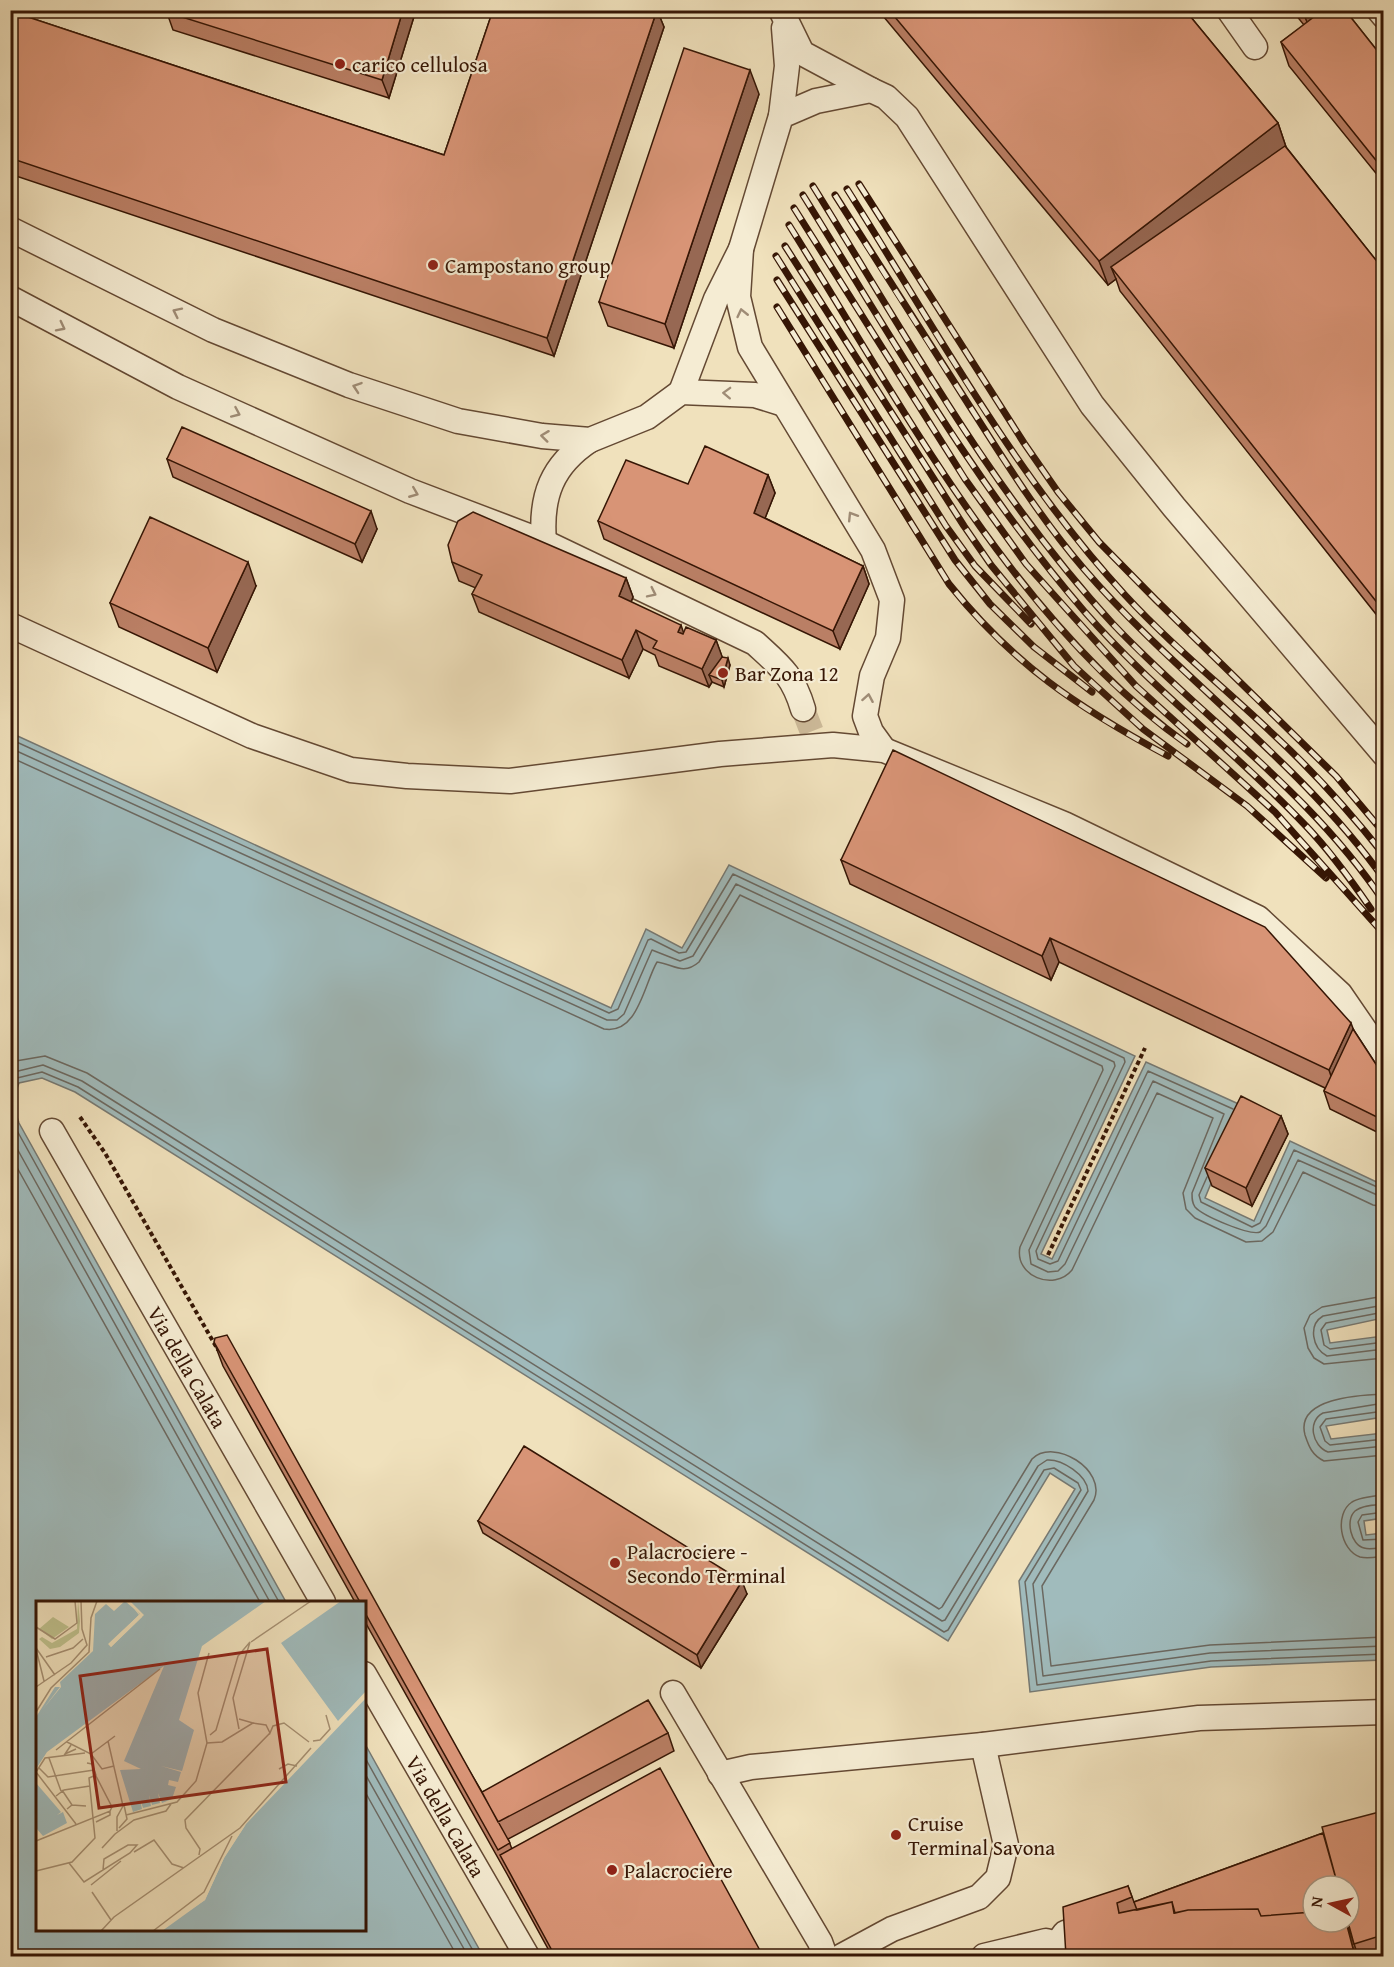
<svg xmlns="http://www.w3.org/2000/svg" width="1394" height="1967" viewBox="0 0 1394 1967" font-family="'Gentium Book Plus',serif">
  <rect width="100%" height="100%" fill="#f0e1bc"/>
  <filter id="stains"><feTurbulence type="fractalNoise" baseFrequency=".00333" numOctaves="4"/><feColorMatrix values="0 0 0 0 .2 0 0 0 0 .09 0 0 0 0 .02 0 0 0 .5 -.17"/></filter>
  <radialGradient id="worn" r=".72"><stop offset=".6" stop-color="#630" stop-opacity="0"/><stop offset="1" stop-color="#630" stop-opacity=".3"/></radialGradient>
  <!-- water -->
  <path fill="#a0bbbc" stroke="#767973" stroke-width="1.5" d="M11,733L611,1008L646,929L682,948L729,865L1135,1056L1041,1254L1052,1259L1146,1062L1243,1106L1205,1198L1254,1221L1290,1141L1383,1185V1318L1327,1330L1330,1343L1383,1336V1417L1326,1426L1331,1439L1383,1433V1518L1364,1521L1366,1535L1383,1533V1660L1211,1667L1030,1692L1019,1581L1075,1489L1050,1473L948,1641L75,1092L42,1078L19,1083L12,1102L19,1123L286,1602H38V1930H364L365,1744L483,1956H11Z"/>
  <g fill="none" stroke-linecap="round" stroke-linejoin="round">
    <!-- shore -->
    <path stroke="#6b6860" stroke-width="1.5" d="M10,739L609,1013L618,1009L648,940L651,939L679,953L686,952L733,874L1124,1058L1125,1062L1036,1251L1038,1259L1050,1264L1058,1261L1148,1071L1233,1109
      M10,748L607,1020H617L624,1014L652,950L680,961L693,956L736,884L1114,1062L1115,1066L1029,1250L1031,1264L1048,1272L1058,1271L1065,1264L1153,1081L1224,1114L1192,1193C1192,1199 1192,1203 1195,1207C1203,1216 1250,1236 1260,1232L1266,1226L1298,1160L1384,1198
      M10,757L604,1029C638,1035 644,984 657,962C673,964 683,976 699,962L740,895L1102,1066L1103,1070L1020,1247C1014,1276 1054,1292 1072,1270L1157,1093L1213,1118L1183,1193L1186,1209L1195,1218L1246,1242L1262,1241L1273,1232L1303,1172L1373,1205L1384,1207
      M10,1062L45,1056L87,1073L939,1609L942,1607L1032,1459C1054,1437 1107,1470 1094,1500L1042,1586L1051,1666L1210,1645L1384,1637
      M10,1073L43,1065L82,1081L942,1621L945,1620L1038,1466L1047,1460C1062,1459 1087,1475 1088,1491L1033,1584L1043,1676L1210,1653L1384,1646
      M10,1089L17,1078L42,1072L78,1087L944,1632L948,1630L1044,1470L1054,1468L1078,1483L1081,1490L1025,1582L1037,1685L1211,1661L1384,1654
      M10,1118L279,1602
      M10,1136L270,1602
      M10,1155L260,1602
      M1207,1177L1199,1195L1201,1202L1252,1227L1260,1223L1294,1150L1384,1190
      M1384,1296L1322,1307L1310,1315L1304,1328L1308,1348L1314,1358L1324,1364L1384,1358
      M1384,1305L1323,1316C1308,1325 1312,1348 1327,1356L1384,1349
      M1384,1312L1326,1323L1321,1330L1324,1345L1330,1349L1384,1342
      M1384,1394C1359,1395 1295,1398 1305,1435C1309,1447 1312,1455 1324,1461L1384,1455
      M1384,1403L1323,1413C1307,1421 1312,1446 1328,1452L1384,1446
      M1384,1411L1326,1419L1320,1427L1325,1441L1330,1445L1384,1439
      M1384,1495C1374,1496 1360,1497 1352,1502C1334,1514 1340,1550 1360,1557C1368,1559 1376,1557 1384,1556
      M1384,1504C1375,1505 1362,1505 1355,1511C1345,1520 1351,1545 1364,1548C1370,1550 1377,1548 1384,1547
      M1384,1512L1362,1515L1358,1522L1363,1540L1384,1539
      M364,1756L476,1956
      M364,1772L468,1956
      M364,1790L457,1956"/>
    <!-- minor-tunnel -->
    <path stroke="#cbb897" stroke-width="24" stroke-dasharray="24 12" stroke-linecap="butt" d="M803,709L817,745"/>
    <defs>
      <g id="minor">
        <path d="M1229,10L1255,47"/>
        <path d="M1379,10L1384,16"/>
        <path d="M871,90L886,97L907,117L1092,405L1174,507L1384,754"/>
        <path d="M781,116L787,66L784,28"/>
        <path d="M10,229L213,330L349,385L458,421L542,436L590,440L647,417L681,392L755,395L784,404"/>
        <path d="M741,249L781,116L816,101L871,90L802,53L781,10"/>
        <path d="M10,298L178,387L410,491L544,542L755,643C780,666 793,675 803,709"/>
        <path d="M681,392L716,299L741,249L738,297L750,347L873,550L892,600L888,638L872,676L865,716L871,732L884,750"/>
        <path d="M544,542C540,496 552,465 590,440"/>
        <path d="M10,625L252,736L351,770L407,776L510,781L720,754L833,745L884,750L1064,824L1258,918L1340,994L1384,1058"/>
        <path id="s1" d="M52,1131L323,1602"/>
        <path id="s2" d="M364,1674L527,1956"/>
        <path d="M673,1693L820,1942L825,1956"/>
        <path d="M720,1774L751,1767L983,1745L1199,1718L1384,1712"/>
        <path d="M1057,1944L1065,1933L1095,1924"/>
        <path d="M842,1956L892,1929L979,1897L998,1878L1006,1845L983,1745"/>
        <path d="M984,1956L1046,1941L1057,1944L1059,1956"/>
      </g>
    </defs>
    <!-- minor casing -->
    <use href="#minor" stroke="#644933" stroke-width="27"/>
    <!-- path -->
    <path stroke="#361605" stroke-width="4" stroke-dasharray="4.5 3" stroke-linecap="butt" d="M80,1117L105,1153L218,1350
      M1048,1255L1145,1048"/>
    <!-- minor -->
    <use href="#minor" stroke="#f5ecd3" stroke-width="24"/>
    <defs>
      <path id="rail" d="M859,184L1024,443L1058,492L1099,542L1156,600L1336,776L1384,833
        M813,186C906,335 993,494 1113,624C1202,718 1311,792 1384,902
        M847,189C933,325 1016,477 1125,595C1172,646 1225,688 1274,735C1314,772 1350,812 1384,855
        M803,195C891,336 974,484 1084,611C1152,689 1235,751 1306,826C1330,851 1351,880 1371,909
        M835,195C879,265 923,334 967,402C1004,460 1040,518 1084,569C1178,678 1300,761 1384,879
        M794,208L965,479L1026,564L1136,686L1275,812L1384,934
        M789,225C900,402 1014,621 1187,744
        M785,246L964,526L991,565L1074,666L1143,729L1247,806L1326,878
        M776,256L946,526L975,566L1031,624
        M777,280L955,560L990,604L1034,647L1092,692
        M777,307L949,584C1014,665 1077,707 1168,756"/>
    </defs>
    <!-- rail casing -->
    <use href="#rail" stroke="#361605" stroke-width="7"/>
    <!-- rail -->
    <use href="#rail" stroke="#f5ecd3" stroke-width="4.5" stroke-dasharray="14" stroke-linecap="butt"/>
  </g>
  <!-- wall -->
  <path fill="#ba7f65" stroke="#361605" stroke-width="1.5" d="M166,10H416L389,98L173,30Z
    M493,10H657L664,27L554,356L10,174V11L444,155Z
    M878,10H1185L1278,123L1286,147L1383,269V623L1120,291L1116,279L1108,285Z
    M1292,10H1345L1383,58V182L1289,66L1281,42L1304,25Z
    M759,94L674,348L608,326L599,302Z
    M167,459L377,529L362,562L173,477Z
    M768,475L775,493L765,518L863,566L869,584L840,649L604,539L598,521L688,484Z
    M452,562L626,578L633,597L631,602L684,633L716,640L722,657L730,665L724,687L712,682L709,687L659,666L655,655L643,649L629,678L479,612L472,594L476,588L459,581Z
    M256,586L217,672L119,627L110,603Z
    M841,860L1353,1029L1383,1075V1135L1330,1109L1324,1091L1325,1088L1059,962L1051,980L850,884Z
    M1281,1116L1288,1134L1252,1206L1212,1186L1205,1168Z
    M214,1342L482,1792L668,1733L674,1751L508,1839L512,1849L763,1956H552L507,1874L364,1620V1602H355L223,1366Z
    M478,1521L747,1594L701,1668L483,1533Z
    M1383,1811V1956H1066L1128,1886L1134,1902Z"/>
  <!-- shaded-wall -->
  <path fill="#976853" stroke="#361605" stroke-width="1.5" d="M403,10H416L389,98L382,80Z
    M657,10L664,27L554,356L547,338Z
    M1313,10H1338L1312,35L1305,17Z
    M750,70L759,94L674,348L665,324Z
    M1278,123L1286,147L1119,276L1111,267L1116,279L1108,285L1099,261Z
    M768,475L775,493L760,531L754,513Z
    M371,511L377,529L362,562L355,544Z
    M248,562L256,586L217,672L208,648Z
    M863,566L869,584L840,649L833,631Z
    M626,578L633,597L626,614L619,596Z
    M681,625L687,643L678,632Z
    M636,630L643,649L629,678L622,660Z
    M716,640L723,659L709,675L712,682L709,687L702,669Z
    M728,658L730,665L724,687L722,680Z
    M1050,938L1059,962L1051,980L1042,956Z
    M1351,1023L1360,1047L1337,1094L1329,1070Z
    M1281,1116L1288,1134L1252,1206L1246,1188Z
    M742,1581L747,1594L701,1668L697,1655Z
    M1346,1922H1347L1358,1956H1355Z"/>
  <!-- building -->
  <path fill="#d89476" stroke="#361605" stroke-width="1.5" d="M166,10H403L382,80L166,12Z
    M493,10H657L547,338L10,158V11L444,155Z
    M889,10H1185L1278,123L1099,261Z
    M1300,10H1313L1305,17Z
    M1323,10H1345L1383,58V169L1281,42Z
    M684,48L750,70L665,324L599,302Z
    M1285,146L1383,269V610L1111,267Z
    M182,427L371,511L355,544L167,459Z
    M705,446L768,475L754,513L863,566L833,631L598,521L626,460L688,484Z
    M473,512L626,578L619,596L681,625L678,632L683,634L686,627L716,640L702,669L653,648L657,641L636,630L622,660L472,594L482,575L452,562L448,545L458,521Z
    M150,517L248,562L208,648L110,603Z
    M722,657L728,658L722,680L709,675Z
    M893,750L1265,927L1351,1023L1329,1070L1050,938L1042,956L841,860Z
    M1353,1029L1383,1075V1120L1324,1091Z
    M1241,1096L1281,1116L1246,1188L1205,1168Z
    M227,1335L510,1843L498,1850L364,1611V1602H360L214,1342L215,1338Z
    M524,1446L742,1581L697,1655L478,1521Z
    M648,1700L668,1733L498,1822L482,1792Z
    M660,1768L763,1956H555L500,1855Z
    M1383,1811V1935L1354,1944L1348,1922H1349V1886H1338L1322,1827Z
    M1323,1833L1338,1886H1313V1912L1261,1916L1258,1909L1188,1910L1175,1913L1172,1902L1137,1910L1134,1902Z
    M1128,1886L1132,1897L1117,1903L1119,1913L1172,1902L1174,1913L1188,1910L1258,1909L1261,1916L1313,1912V1922H1346L1355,1956H1066L1063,1907Z"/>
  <!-- one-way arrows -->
  <defs><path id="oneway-chevron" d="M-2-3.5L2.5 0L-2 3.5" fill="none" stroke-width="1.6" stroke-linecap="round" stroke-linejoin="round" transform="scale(1.5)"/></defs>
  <g stroke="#9f8c76">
    <use href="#oneway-chevron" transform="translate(177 312) rotate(-154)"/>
    <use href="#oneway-chevron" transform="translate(742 313) rotate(-103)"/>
    <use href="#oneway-chevron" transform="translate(61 327) rotate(27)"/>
    <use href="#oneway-chevron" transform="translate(357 387) rotate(-161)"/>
    <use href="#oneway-chevron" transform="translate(727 393) rotate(-178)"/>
    <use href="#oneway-chevron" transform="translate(236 413) rotate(24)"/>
    <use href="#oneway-chevron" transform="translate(545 436) rotate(-173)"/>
    <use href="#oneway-chevron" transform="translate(414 493) rotate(22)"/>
    <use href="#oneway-chevron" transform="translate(852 516) rotate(-122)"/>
    <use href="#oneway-chevron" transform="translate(652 593) rotate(26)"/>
    <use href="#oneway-chevron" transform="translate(868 698) rotate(-80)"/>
  </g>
  <!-- markers -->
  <g fill="#8f2418" stroke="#f5ecd3" stroke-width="2">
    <circle cx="340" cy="64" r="6"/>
    <circle cx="433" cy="265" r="6"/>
    <circle cx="723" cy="673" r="6"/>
    <circle cx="615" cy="1563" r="6"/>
    <circle cx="896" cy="1835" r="6"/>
    <circle cx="612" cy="1870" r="6"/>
  </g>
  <g text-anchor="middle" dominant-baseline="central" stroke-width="4.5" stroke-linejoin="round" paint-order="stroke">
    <!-- poi labels -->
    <g font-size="21" fill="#361605" stroke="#f5ecd3" text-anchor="start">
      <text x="352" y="64">carico cellulosa</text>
      <text x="445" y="265">Campostano group</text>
      <text x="735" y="673">Bar Zona 12</text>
      <text x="627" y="1551">Palacrociere -<tspan x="627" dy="24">Secondo Terminal</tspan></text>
      <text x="908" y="1823">Cruise<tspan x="908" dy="24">Terminal Savona</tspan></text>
      <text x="624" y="1870">Palacrociere</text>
    </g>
    <!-- street labels -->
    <g font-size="21" fill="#361605" stroke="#f5ecd3">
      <text stroke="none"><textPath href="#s1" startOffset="272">Via della Calata</textPath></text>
      <text stroke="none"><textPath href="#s2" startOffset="164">Via della Calata</textPath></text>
    </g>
  </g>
  <!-- overview -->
  <g transform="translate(36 1601)">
    <rect width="330" height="330" fill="#f0e1bc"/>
    <path d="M42,0L44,20L43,32L24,46L14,48L3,38L6,36L16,42L41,28ZM17,16L33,26L16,38L3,28Z" fill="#bfc18d"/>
    <path d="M89,0L104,13L73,43L75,46L108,14L94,0H230L166,45L143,119L158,129L146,170L125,165L145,171L142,181L133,179L132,184L140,186L136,198L126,202L122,192L124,202L116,204L113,194L115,205L107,207L104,198L106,208L97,211L84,169L105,168L88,160L128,65L11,151L0,168V116L19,86H24L7,108L25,86L24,81L57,50L59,13L70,3L78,10ZM305,0H330V90L302,120L245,42ZM330,97V330H126L169,299L188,257L210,223ZM0,182L25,211L21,214L27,211L31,222L7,235L0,227Z" fill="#a0bbbc"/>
    <path d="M92,0L106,16L75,46L72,43L103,14ZM210,223L188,257L169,299L123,330L167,296L192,243Z" fill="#f0e1bc"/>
    <path fill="none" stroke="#a69073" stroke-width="1.5" d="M0,26L19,38L41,22L39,0M215,41L275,0M0,47L19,74M0,48L8,80M10,56L37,47L47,38M0,86L35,62L51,44L46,28L45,0M0,111L15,87L53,51L55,17L61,0M217,122L230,124L234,132L237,125L248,122L273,141M174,134L180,129L202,55L214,41L197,97L203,128M72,140L87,205L81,216V230M277,140L284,139L294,128L290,114M31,141L55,153L66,168L78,165M171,142L186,141L217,122L203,118M35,144L29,153L40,148M20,149L124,68M55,153L79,135M13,157L25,190M3,167L12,176L58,169M243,168L252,163L261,165M60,175L76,206L74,210M26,189L36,204M20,195L28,189L54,185M31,208L36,204L50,205M90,214L141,201L160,180L171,142L162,92L173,52M40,223L0,171L9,157L49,152M83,227L91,218L88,204M79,233L98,219L130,210L135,203M0,240L74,210V214L60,221M66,247L79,233M98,251L118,239L136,263L148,267M163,254L164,248L150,227L149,219L234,132M33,262L48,281L94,252L101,244H92L68,258L67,269M0,270L36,261L59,237L53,177L60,174L56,163L51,162M55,284L85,260M56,291L75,319M65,330L78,316L204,227L275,147M117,330L168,291L196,235"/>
    <path fill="#8f2418" fill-opacity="0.15" stroke="#8f2418" stroke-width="3" d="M231,48L250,181L63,207L44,75Z"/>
    <rect width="330" height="330" fill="none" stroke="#361605" stroke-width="3"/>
  </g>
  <!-- margin -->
  <rect width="1394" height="1967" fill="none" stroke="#f0e1bc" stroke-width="36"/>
  <rect x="12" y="12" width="1370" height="1943" fill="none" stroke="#361605" stroke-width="3"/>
  <rect x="18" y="18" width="1358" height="1931" fill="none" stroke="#361605" stroke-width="1.5"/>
  <!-- north arrow -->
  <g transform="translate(1331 1904) rotate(278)"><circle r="28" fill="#f5ecd3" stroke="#a99681" stroke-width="1.5"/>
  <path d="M0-4.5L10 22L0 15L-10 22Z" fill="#8f2418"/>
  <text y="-9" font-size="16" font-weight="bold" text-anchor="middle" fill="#361605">N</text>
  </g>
  <rect width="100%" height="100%" filter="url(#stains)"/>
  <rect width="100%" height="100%" fill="url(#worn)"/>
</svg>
